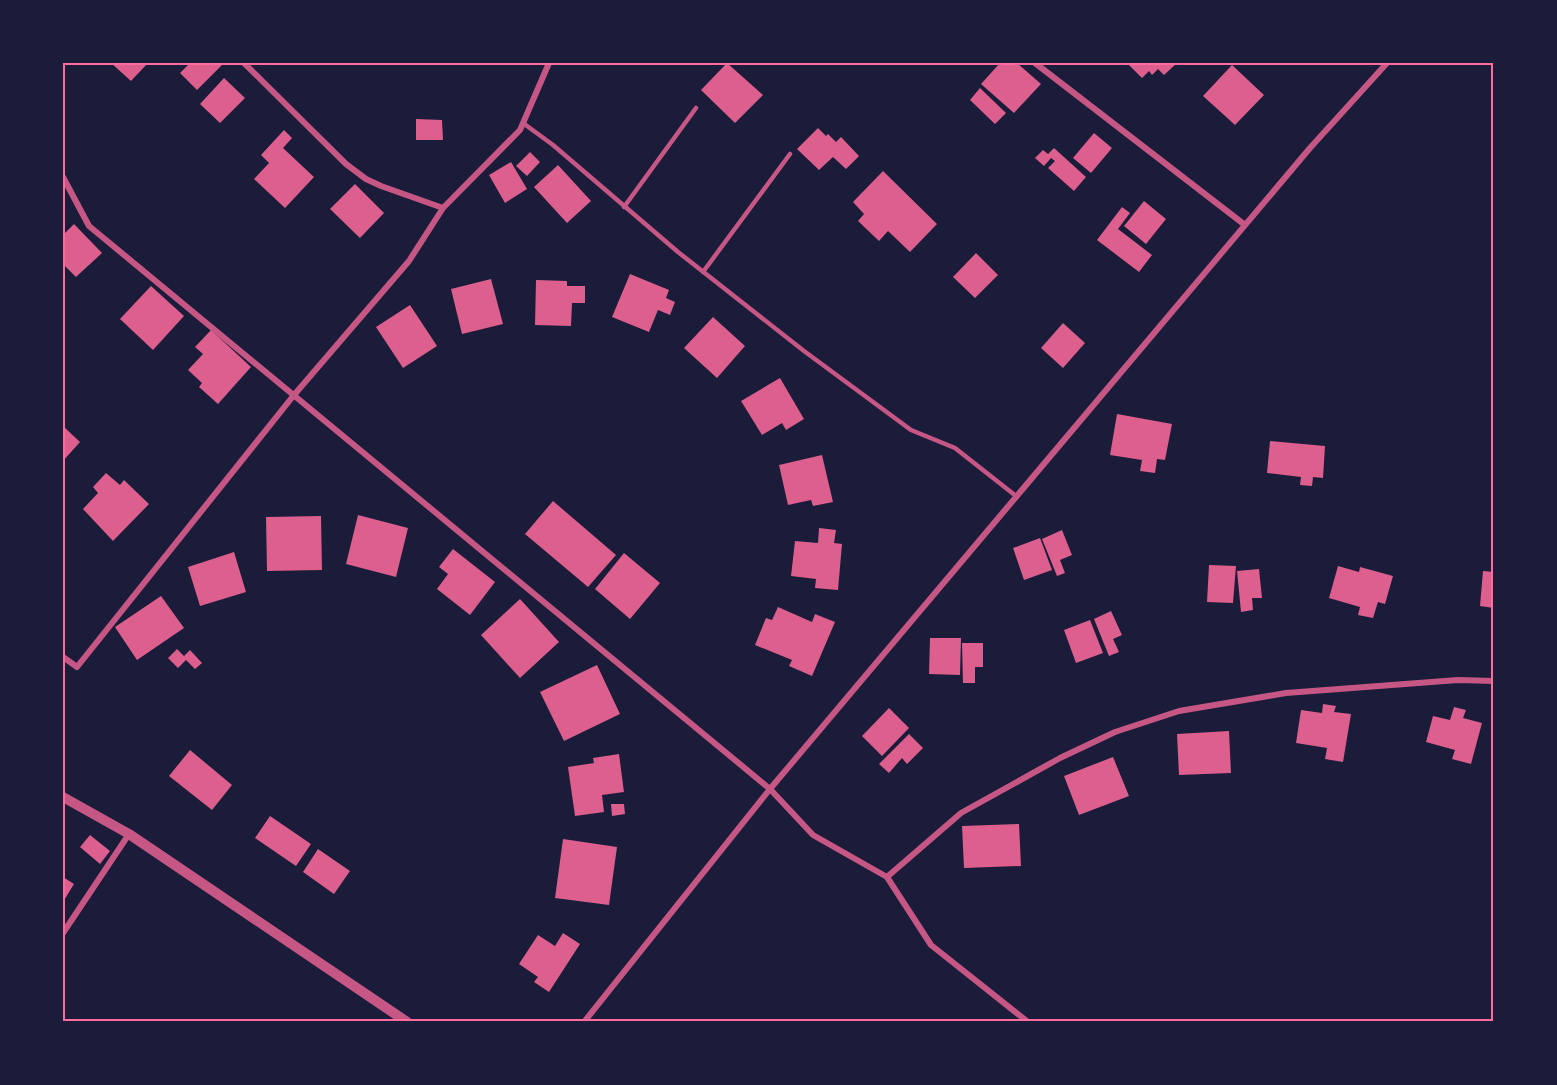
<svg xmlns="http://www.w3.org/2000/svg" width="1557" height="1085" viewBox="0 0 1557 1085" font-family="'Varela Round',sans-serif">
  <rect width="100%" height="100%" fill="#1b1b3a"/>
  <!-- building -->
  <path fill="#dd5f8e" d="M111,63H148L131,81Z
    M190,63H224L197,90L180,73Z
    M727,63L763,95L735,123L701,90Z
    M1000,63H1017L1041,84L1014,113L981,84Z
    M1127,63H1177L1164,75L1158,69L1152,75L1149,71L1142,78Z
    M1232,65L1264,95L1235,125L1203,96Z
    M224,78L245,98L220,123L200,104Z
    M980,88L1006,113L995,124L970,100Z
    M416,119L442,120L443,140H416Z
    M818,128L826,136L828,134L836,142L841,137L859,156L846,169L833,157L819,170L797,149Z
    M284,130L292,138L283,148L314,177L285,208L254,179L269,163L261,155Z
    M1094,133L1112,148L1091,173L1073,158Z
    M1054,148L1086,177L1074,191L1048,168L1055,161L1051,158L1044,166L1035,158L1043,150L1048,154Z
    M530,152L540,162L527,176L516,166Z
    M511,162L527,189L505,203L489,175Z
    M558,165L591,201L567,223L534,187Z
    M883,171L937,224L910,252L888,231L879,241L858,221L864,214L853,202Z
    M355,184L384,213L360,238L330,209Z
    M1144,201L1166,219L1146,244L1124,226Z
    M1122,207L1130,213L1118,229L1152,255L1139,272L1097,240Z
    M74,224L102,253L76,277L63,264V235Z
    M976,253L998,275L975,298L953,277Z
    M630,274L669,290L666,298L675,302L670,315L658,310L649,332L612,317Z
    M491,279L503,324L462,334L451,289Z
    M536,280L567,281V286H585V303H572L571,326L535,325Z
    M151,286L184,316L153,350L120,319Z
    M410,305L437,346L403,368L376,327Z
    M713,317L745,346L717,378L684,348Z
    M1063,323L1085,343L1063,368L1041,348Z
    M211,330L251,367L218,404L199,387L202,383L188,370L203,354L195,347Z
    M780,378L804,419L786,430L782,423L762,435L741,401Z
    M1117,414L1172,424L1165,460L1157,459L1155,473L1140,471L1142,460L1110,455Z
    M63,426L80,442L63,461Z
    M1270,441L1325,446L1323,478L1313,477L1312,486L1300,485L1301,477L1267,473Z
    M822,455L833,502L813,506L811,500L788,505L779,465Z
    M106,473L120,485L124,480L149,504L113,541L83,509L98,493L93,487Z
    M553,501L616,555L588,587L525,534Z
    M358,515L408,528L396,577L346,564Z
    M321,516L322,570L267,571L266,517Z
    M819,528L836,530L834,543L842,544L838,590L815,588L816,579L791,576L795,541L818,543Z
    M1062,530L1072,555L1060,560L1065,573L1057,576L1042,539Z
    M1040,538L1052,570L1024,580L1013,548Z
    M453,549L495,582L470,615L437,589L448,574L439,567Z
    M234,552L246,592L200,606L188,567Z
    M624,553L660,583L630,619L595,589Z
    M1209,565L1236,566L1233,603L1207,602Z
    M1338,566L1359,572L1360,567L1393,576L1385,604L1378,602L1373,618L1358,615L1360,607L1329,598Z
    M1259,569L1262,598H1252L1253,610L1241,612L1237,571Z
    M1483,571L1494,572V608L1480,606Z
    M161,596L184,628L137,660L115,627Z
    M520,599L559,642L520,678L481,635Z
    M778,607L812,622L815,614L835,622L812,676L789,666L792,660L755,645L766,618L772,620Z
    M1111,611L1122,635L1113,639L1119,652L1109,656L1094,619Z
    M1090,620L1103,653L1076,663L1064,630Z
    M930,638H961L960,675L929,674Z
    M962,643H983V667H975V683H963Z
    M177,649L184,656L190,650L202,663L195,669L186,660L178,668L168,658Z
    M597,665L620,714L564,741L540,692Z
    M1323,704L1336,706L1334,712L1351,714L1343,762L1325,759L1327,748L1296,743L1301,710L1322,713Z
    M1454,707L1466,710L1463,718L1482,723L1471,764L1452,759L1455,750L1426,742L1433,716L1450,720Z
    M889,708L909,728L882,756L862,736Z
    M1229,731L1231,773L1179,775L1177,734Z
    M909,734L923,748L907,764L902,758L889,773L879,764Z
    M190,750L232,785L212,810L169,776Z
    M619,754L624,792L602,795L604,812L575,816L568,767L594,763L593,758Z
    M1113,757L1129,796L1079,815L1064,776Z
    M611,804H624L625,814L612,816Z
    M270,816L311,844L296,866L255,838Z
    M1019,824L1021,866L964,868L962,826Z
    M90,835L110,851L100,864L80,847Z
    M563,839L617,847L609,905L555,898Z
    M318,849L350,871L334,894L303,872Z
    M63,877L74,884L63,902Z
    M563,933L580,944L549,992L534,982L538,977L519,964L538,935L555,946Z"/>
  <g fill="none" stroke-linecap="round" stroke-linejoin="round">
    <!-- service -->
    <path stroke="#c65784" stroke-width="4.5" d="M523,123L553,145L678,252L804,351L911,430L955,448L1016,496
      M624,207L696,108
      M703,272L790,154"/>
    <!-- minor -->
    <path stroke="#c65784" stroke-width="6" d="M244,63L346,164L366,179L381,186L443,208
      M1035,63L1245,225
      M63,177L89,226L770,789L813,835L887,877L931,945L1028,1022
      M63,657L77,667L294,395L409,261L443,208L520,130L549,63
      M887,877L961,813L1060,758L1115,732L1179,711L1286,693L1458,680L1494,681
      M63,933L129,834
      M584,1022L770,789L1310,148L1387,63"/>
    <!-- tertiary -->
    <path stroke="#c65784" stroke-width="10" d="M63,797L129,834L407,1022"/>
  </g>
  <!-- border -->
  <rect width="1557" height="1085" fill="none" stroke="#1b1b3a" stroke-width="129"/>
  <rect x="64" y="64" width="1428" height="956" fill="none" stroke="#ff6b9d" stroke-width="2"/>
</svg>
